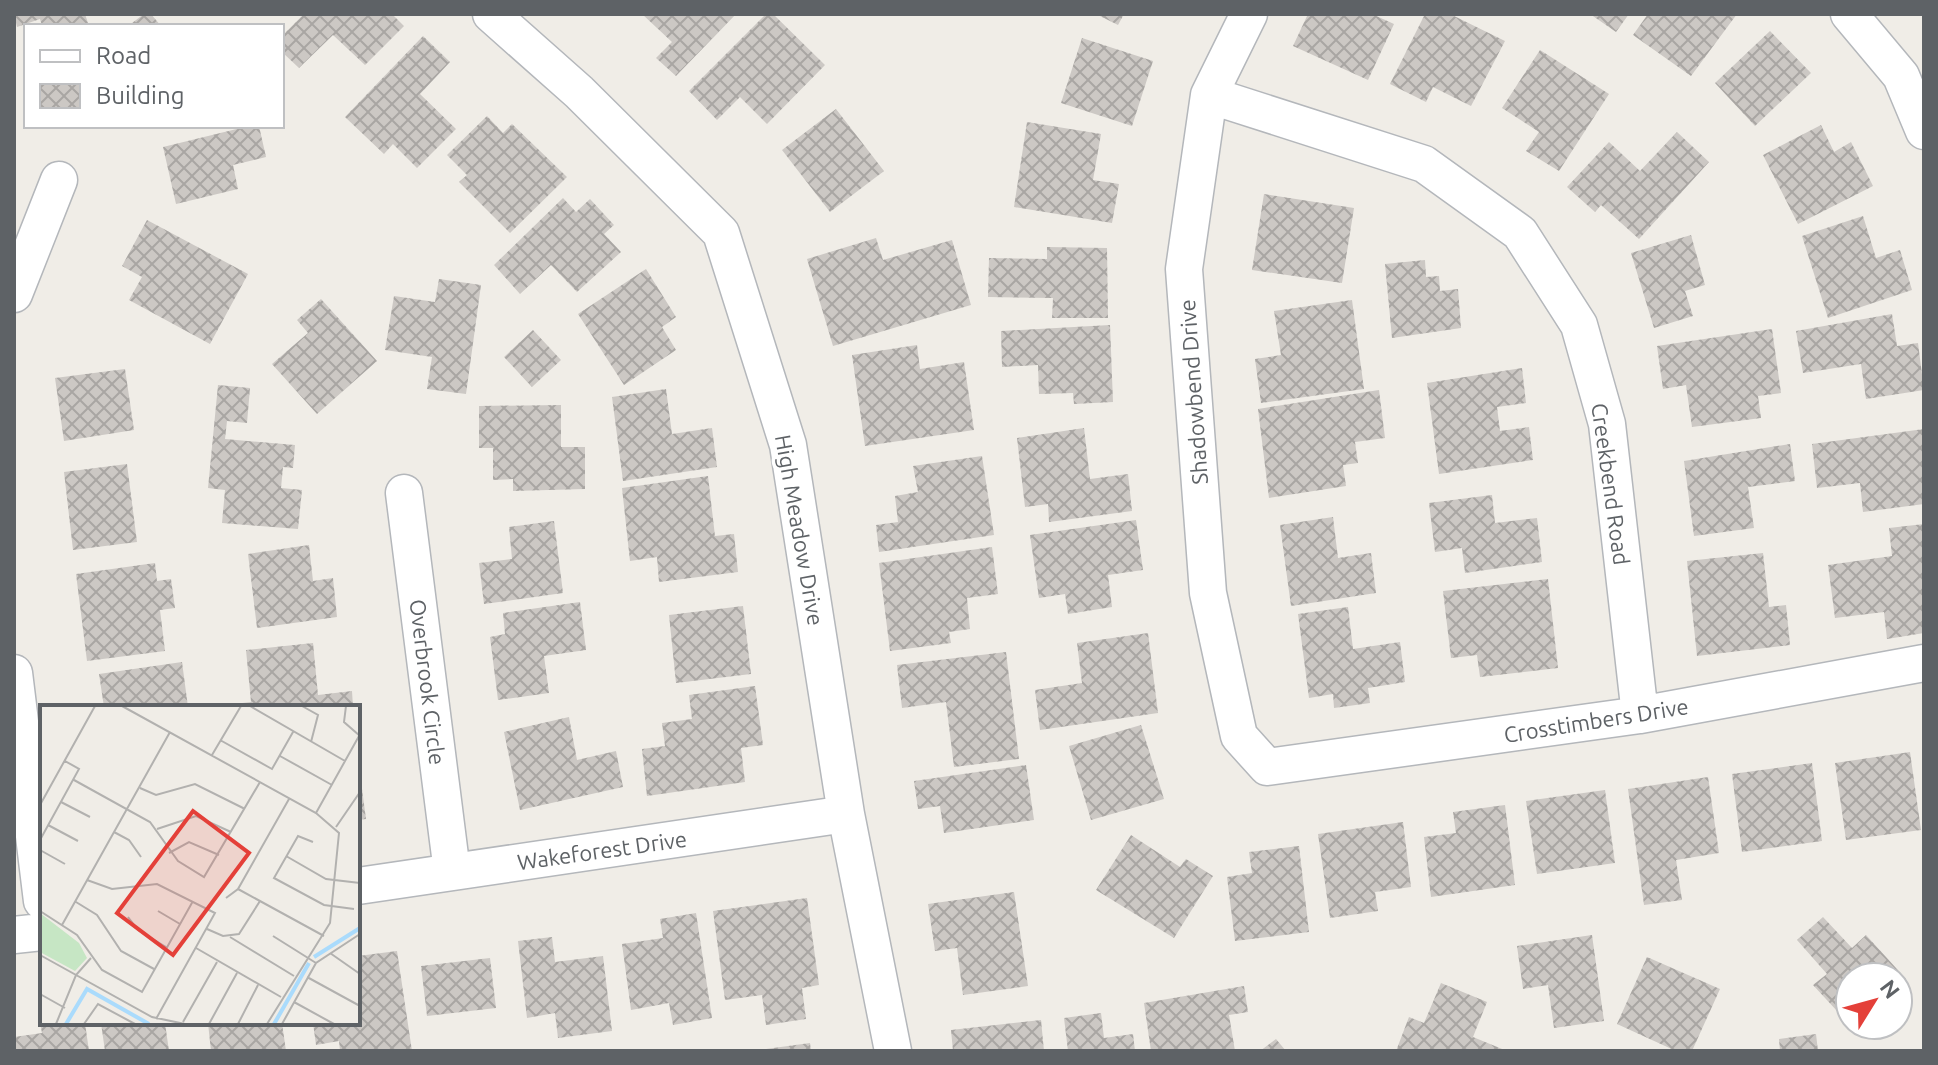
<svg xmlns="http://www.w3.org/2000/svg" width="1938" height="1065" viewBox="0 0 1938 1065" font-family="Ubuntu,sans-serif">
  <defs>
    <pattern id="building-cross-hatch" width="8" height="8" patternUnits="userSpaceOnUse" patternTransform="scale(2)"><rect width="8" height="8" fill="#ccc8c4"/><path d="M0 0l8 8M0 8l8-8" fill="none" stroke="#a9a6a3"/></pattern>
  </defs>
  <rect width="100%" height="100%" fill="#f0ede7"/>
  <!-- building -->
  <path fill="url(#building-cross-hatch)" d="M14,14H85L89,26H42L40,19L17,27Z
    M144,14H151L161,26H128Z
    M304,14H392L404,26L365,65L333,35L299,68L282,52V36Z
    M642,14H736L676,76L656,58L672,42Z
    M766,14H773L825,65L767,124L740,97L717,120L689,91Z
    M1096,14H1124L1118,25Z
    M1308,14H1372L1394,24L1368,80L1293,46Z
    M1425,14H1450L1505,41L1471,106L1433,87L1426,102L1390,84Z
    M1590,14H1629L1616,32Z
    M1648,14H1737L1691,76L1633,35Z
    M1770,31L1811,73L1755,126L1715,83Z
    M423,36L450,62L420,94L456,129L417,168L393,144L384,154L345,117Z
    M1082,38L1153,61L1132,126L1061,103Z
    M1540,50L1609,94L1559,171L1526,151L1539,132L1502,108Z
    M836,109L884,171L830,212L782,150Z
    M487,116L503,133L512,124L567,177L510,233L459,182L467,175L447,155Z
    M1027,122L1101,134L1093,180L1119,184L1112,223L1014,207Z
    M1821,125L1834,152L1851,142L1873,186L1798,224L1763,155Z
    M249,126H259L266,157L233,165L238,189L176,204L163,147Z
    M1677,132L1709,162L1639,239L1601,205L1595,212L1567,187L1609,142L1640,171Z
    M1264,194L1354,208L1342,283L1252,270Z
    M563,198L576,212L590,199L614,225L604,234L621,252L577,292L551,265L520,294L494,265Z
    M1863,216L1876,258L1900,250L1912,290L1828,318L1802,236Z
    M147,220L248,274L210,344L129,300L142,277L122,266Z
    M1691,235L1705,285L1685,291L1693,316L1654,328L1631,253Z
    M876,238L883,260L952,240L971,305L833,346L807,259Z
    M1047,247L1107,248L1108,318H1052L1053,298L988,297L989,258L1047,259Z
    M1425,260L1426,277L1439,276L1440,291L1458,289L1461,328L1392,338L1385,264Z
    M646,269L676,317L662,327L676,350L624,385L578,314Z
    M439,279L481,285L466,394L427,389L432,357L385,350L394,296L435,302Z
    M321,299L377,361L317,414L272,364L308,333L297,320Z
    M1352,300L1364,389L1261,403L1255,359L1281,355L1274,311Z
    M1892,314L1897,346L1918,343L1924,390L1866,399L1861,364L1803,373L1796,331Z
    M1110,325L1113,402L1074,404L1073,393L1039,394L1038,365L1002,367L1001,331Z
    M1772,329L1781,393L1758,396L1761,418L1692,427L1686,385L1663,389L1657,346Z
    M533,330L561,360L532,387L504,357Z
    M917,345L920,369L964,362L974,430L865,446L852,355Z
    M1522,368L1526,403L1497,407L1500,431L1529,427L1533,460L1439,474L1427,383Z
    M125,369L134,430L64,441L55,378Z
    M218,385L250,388L247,423L227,421L225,439L295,445L293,468L283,467L281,488L302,490L298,529L222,523L225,490L208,488Z
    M666,389L672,434L712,428L717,467L623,481L612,397Z
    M1379,390L1385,438L1355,442L1358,463L1343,465L1346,486L1269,498L1258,409Z
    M561,405V447H585V489L513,491V479L493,480V448H479V406Z
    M1084,428L1090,479L1128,474L1132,511L1049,522L1048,504L1025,507L1017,438Z
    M1924,429V504L1863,512L1860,483L1817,488L1812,444Z
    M1790,444L1795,481L1748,487L1754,528L1694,536L1684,461Z
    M982,456L994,535L879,552L876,525L898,522L895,496L918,492L913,466Z
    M127,464L137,542L73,550L64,472Z
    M708,476L715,536L734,534L738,572L659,582L657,557L630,561L622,488Z
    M1492,495L1495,523L1537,518L1542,562L1465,573L1462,548L1435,552L1429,503Z
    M1333,517L1338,558L1371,553L1376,593L1291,606L1280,525Z
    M1136,520L1143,570L1108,575L1112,607L1068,614L1065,594L1039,598L1030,535Z
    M554,521L563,593L484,604L479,563L512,559L509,527Z
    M1924,524V633L1887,639L1884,612L1835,618L1828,565L1892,556L1889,528Z
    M309,545L313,581L333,578L337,617L257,628L248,554Z
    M992,547L998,594L967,598L970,629L949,632L951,643L890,651L879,563Z
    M1763,553L1769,607L1786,605L1790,645L1697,656L1687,561Z
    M155,563L157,581L171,579L175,608L160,610L165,651L87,661L76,574Z
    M1548,579L1558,668L1480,677L1477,655L1451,658L1443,591Z
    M580,602L586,650L544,656L549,693L498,700L490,637L505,634L503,613Z
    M743,606L751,674L676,683L669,615Z
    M1348,607L1353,649L1400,642L1405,682L1368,688L1370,703L1334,708L1333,694L1309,698L1298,614Z
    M1148,633L1158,713L1040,730L1035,690L1082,683L1077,643Z
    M313,643L318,695L352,691L353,707H235L234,704L251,702L246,650Z
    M1006,652L1019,759L954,767L946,702L902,708L897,665Z
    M182,662L188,707H104L99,674Z
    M755,686L763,745L741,748L745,782L647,796L642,749L665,746L662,723L692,719L689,695Z
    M569,717L577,760L616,751L623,787L520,810L504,732Z
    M1141,725L1164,799L1091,820L1069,746Z
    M1910,752L1921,830L1846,840L1835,763Z
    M1812,763L1822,841L1742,852L1732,774Z
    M1026,765L1034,820L944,833L940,806L918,809L914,781Z
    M360,774L366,819L358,820V775Z
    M1708,777L1719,853L1676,860L1682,900L1644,905L1628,789Z
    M1605,790L1615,863L1537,874L1526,801Z
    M1505,805L1515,885L1431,897L1424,837L1456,833L1453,812Z
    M1403,822L1411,887L1375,892L1378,911L1330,918L1318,834Z
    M1131,835L1180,867L1186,859L1213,876L1174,938L1096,890Z
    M1299,846L1309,932L1235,941L1227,877L1252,873L1249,852Z
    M1014,892L1028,986L963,995L957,948L935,951L928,904Z
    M807,898L819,985L802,988L806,1019L766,1025L762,995L725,1000L713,911Z
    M696,913L712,1018L673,1025L669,1003L631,1010L622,944L663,938L660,919Z
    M1823,917L1852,948L1866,935L1906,979L1898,986V977H1850V1025L1813,985L1827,974L1797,940Z
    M1592,935L1604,1021L1554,1028L1548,985L1523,989L1517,946Z
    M552,937L555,962L603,956L612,1031L558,1038L555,1013L527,1018L518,941Z
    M397,951L412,1051H340L339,1041L316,1045L313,1023H358V956Z
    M1647,957L1720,989L1692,1051H1676L1617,1024Z
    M490,958L496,1008L427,1016L421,966Z
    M1441,983L1487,1002L1473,1037L1507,1051H1396L1409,1017L1424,1023Z
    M1244,986L1248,1012L1229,1015L1235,1051H1151L1144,1003Z
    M1101,1013L1104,1038L1133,1034L1135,1051H1068L1064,1018Z
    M1041,1020L1044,1051H953L951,1030Z
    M40,1023H85L89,1051H14V1037L42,1033Z
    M101,1023H165L169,1051H105Z
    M208,1023H282L286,1051H211Z
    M1816,1034L1818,1051H1780L1779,1039Z
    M1276,1039L1286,1051H1260Z
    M810,1043L811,1051H767L766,1049Z"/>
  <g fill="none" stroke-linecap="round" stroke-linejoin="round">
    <defs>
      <path id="minor" d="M491,14L579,92L721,233L788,445L846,814L893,1051
        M1249,14L1209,95L1184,269L1208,593L1239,736L1267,767L1640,715L1924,663
        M1849,14L1901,76L1924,131
        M1209,95L1424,164L1520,233L1579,325L1607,424L1640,715
        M14,294L59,180
        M404,493L452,872
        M14,673L42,901
        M358,886L846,814
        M14,935L42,932"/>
    </defs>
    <!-- minor casing -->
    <use href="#minor" stroke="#b4b7bb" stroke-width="39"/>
    <!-- minor -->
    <use href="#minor" stroke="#fff" stroke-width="36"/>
  </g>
  <g text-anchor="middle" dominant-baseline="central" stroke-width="7" stroke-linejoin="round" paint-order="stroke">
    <!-- street labels -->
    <g font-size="22" fill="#5e6266" stroke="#fff">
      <text transform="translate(1193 392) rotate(-94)">Shadowbend Drive</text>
      <text transform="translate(1611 484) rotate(82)">Creekbend Road</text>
      <text transform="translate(800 530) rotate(80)">High Meadow Drive</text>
      <text transform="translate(428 682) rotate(83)">Overbrook Circle</text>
      <text transform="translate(1596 720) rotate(-9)">Crosstimbers Drive</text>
      <text transform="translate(602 850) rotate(-8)">Wakeforest Drive</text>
    </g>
  </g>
  <!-- overview -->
  <g transform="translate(40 705)">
    <rect width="320" height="320" fill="#f0ede7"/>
    <path d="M0,208L39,238L47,253L35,266L0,247Z" fill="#c6e6c4"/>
    <path fill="none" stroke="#aadbfc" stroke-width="4" d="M274,252L320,223M26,319L47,284L109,319M234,319L269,258"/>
    <path fill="none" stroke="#b2b1af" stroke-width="2" d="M82,1L276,108L299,128L290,218L227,319M210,1L305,56M262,1L278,10L271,37M306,1L304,17L320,31M180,35L232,64L253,27M172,50L201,1M240,51L292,80M34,75L110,117L138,156L164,172L220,77M100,83L116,90L155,79L205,104M21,97L50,112M0,100L55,1M276,108L319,31M8,120L38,136M296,122L320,87M117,124L156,111L191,127M74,127L89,135L101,152M0,135L39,64L25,56M273,137L258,131L234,173L284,200L314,204M0,145L25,159M129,148L149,137L179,150M246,151L286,174L320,178M47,175L72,184L117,179L175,208L116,314M198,184L284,231M186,193L198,184L249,94M36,197L57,210L81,246L114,264M0,206L37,230L62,265L102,287L153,196M118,206L140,219M88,212L98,225L126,242M22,220L130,27M167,224L183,231L199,229L220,196M233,231L276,258M190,232L254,271M156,243L241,292M290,248L320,269M0,250L112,312L145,319M267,272L320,301M0,289L25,303M254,297L294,319M143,317L177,257M16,319L36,270L51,253M44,319L58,299L95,319M169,319L197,268M198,319L218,280M242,319L276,258L320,229"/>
    <path fill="#e44039" fill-opacity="0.15" stroke="#e44039" stroke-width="4" d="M153,106L209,148L133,250L77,208Z"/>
    <rect width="320" height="320" fill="none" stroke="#5e6266" stroke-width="4"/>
  </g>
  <!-- border -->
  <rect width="1938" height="1065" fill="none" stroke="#5e6266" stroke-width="32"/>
  <!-- legend -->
  <rect x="24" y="24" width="260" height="104" fill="#ffffff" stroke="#bfc0c2" stroke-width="2"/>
  <rect x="40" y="50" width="40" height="12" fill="#ffffff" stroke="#bfc0c2" stroke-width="2"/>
  <text x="96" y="64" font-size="24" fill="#5e6266">Road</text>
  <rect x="40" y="84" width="40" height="24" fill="url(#building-cross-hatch)" stroke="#bfc0c2" stroke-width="2"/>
  <text x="96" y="104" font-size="24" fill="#5e6266">Building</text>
  <!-- north arrow -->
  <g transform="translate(1874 1001) rotate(53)"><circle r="38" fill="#ffffff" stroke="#bfc0c2" stroke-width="2"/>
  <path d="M0-6L14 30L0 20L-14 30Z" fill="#e44039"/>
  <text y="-12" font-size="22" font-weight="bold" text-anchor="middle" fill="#5e6266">N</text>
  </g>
</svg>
